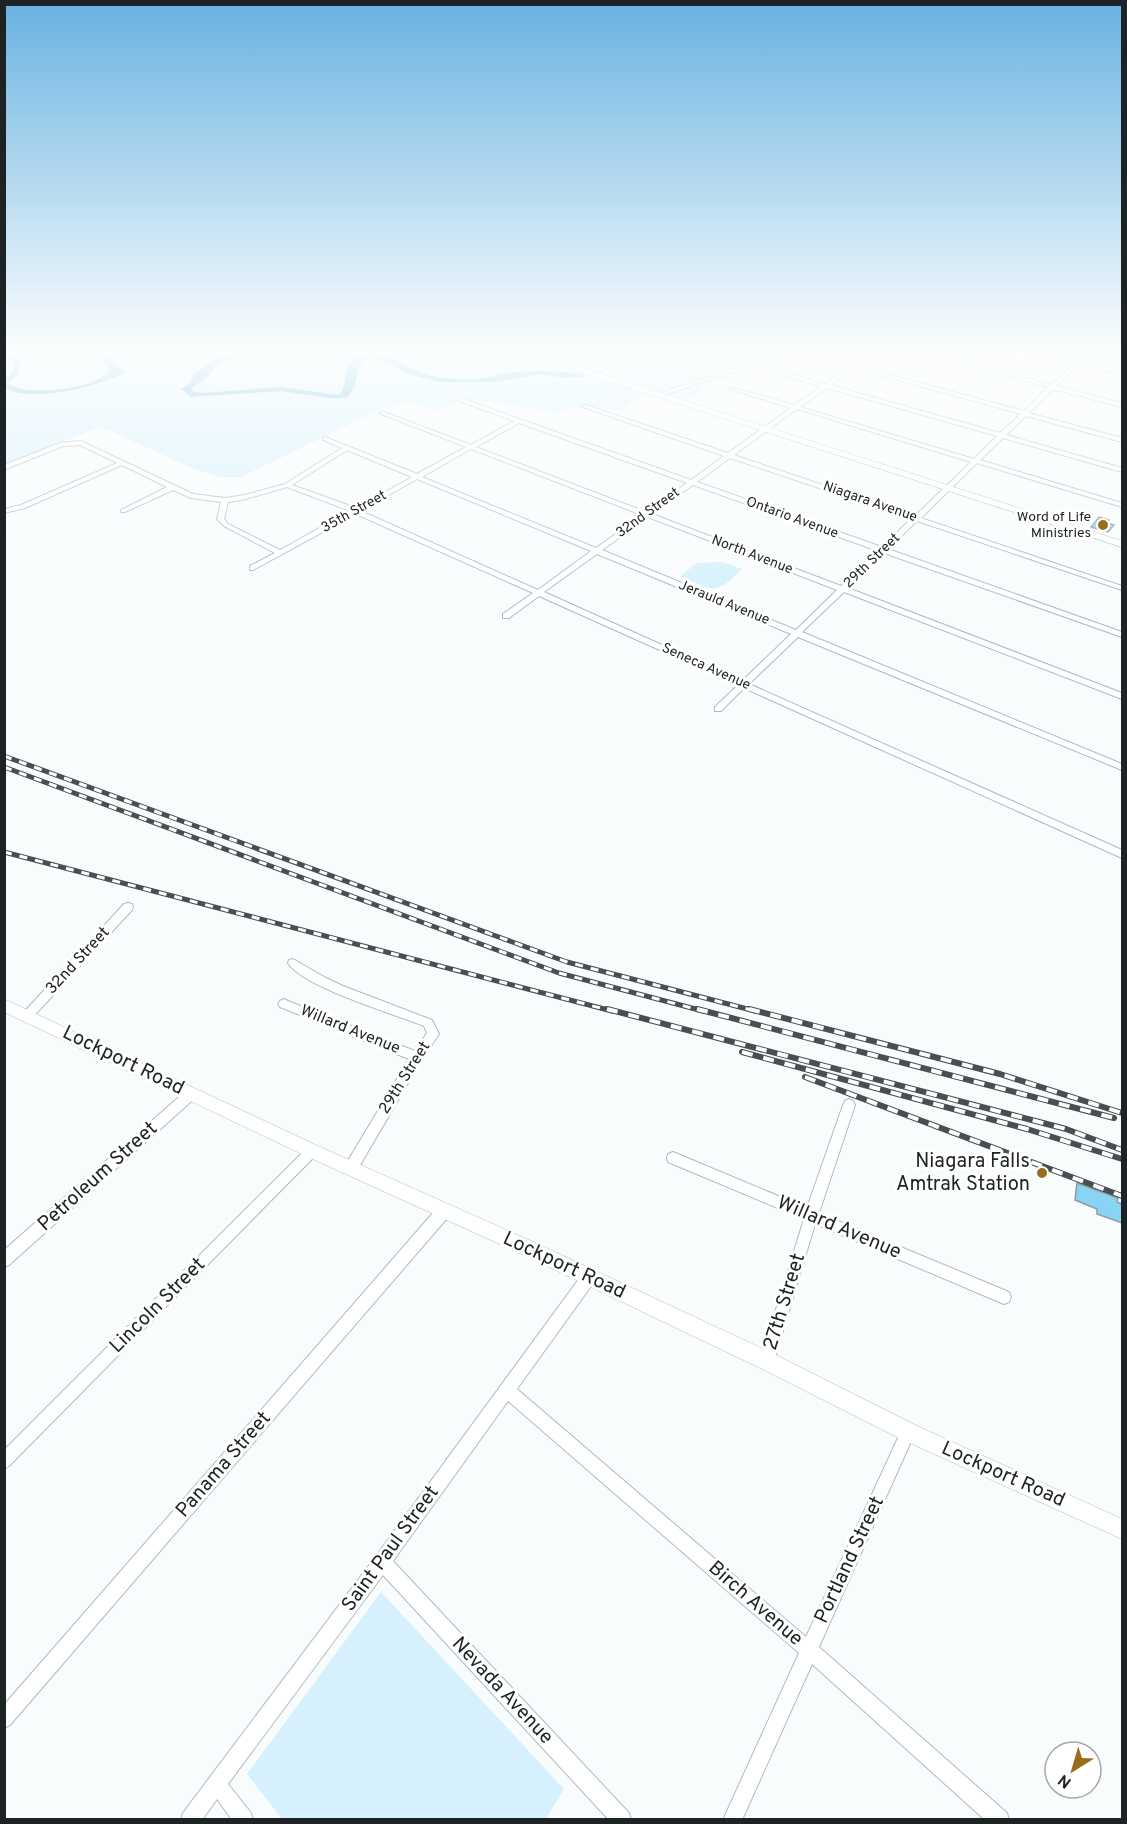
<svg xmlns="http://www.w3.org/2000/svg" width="1127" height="1824" viewBox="0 0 1127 1824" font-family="Overpass,sans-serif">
  <rect width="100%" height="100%" fill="#f9fcfd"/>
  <!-- green -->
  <path fill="#d6f1fd" d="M5,348H802L784,359L711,383L688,401L652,390L620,411L572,406L557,414L545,410L463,399L437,412L414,402L381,409L241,477H220L194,469L101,427L5,464Z
    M1028,348H1114L1116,370Z
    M723,562L742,569C714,597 714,590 680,576L697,563Z
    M381,1592L564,1789L546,1819H282L247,1774Z"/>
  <!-- water -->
  <path fill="#49aed6" d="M115,348H149L107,354L126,372C94,388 38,402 5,389V380L9,378L15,369L13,362L5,361V358L21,359L19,373L7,384C12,385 16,388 21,389C44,393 95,389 110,370L94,353Z
    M179,348H215L231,358L215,367L207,377L192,388L194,392L203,393L282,387L337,395L341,393C350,377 339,361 365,355C391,349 411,374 438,377C449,378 462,380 474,379C485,379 495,375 505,373C528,370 565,369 587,376L565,378L540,374L494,382H439L409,374L374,358C350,360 364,384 346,398H330L282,391L191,397L181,389L191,382L193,375L216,358L201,351Z"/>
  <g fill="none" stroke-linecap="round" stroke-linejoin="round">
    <!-- stream -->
    <path stroke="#49aed6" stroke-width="1.5" d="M577,374L603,371
      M4,379L13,375"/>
  </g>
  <!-- building -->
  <path fill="#89d4f5" stroke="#8c9ba3" stroke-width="1.5" d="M1099,517L1109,520L1107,523L1114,525L1108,532L1091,527Z
    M1077,1183L1118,1198L1117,1202L1122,1204V1223L1097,1214V1209L1075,1200Z"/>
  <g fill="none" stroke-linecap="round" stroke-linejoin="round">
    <defs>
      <path id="minor" d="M786,348H794L852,364L874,348H880L857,366L1024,411L1048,387L902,348H912L1051,385L1074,363L1020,348H1030L1122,371V375L1079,364L1056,386L1122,403V407L1053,389L1029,413L1122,438V442L1026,416L1006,435L1122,468V472L1003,438L980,460L1122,503V507L977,463L921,518L1122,586V590L917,521L888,549L1122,632V637L884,553L848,588L1122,693V699L844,592L802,632L1122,764V770L798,637L749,684L1122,850V858L744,688L721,711H715V707L738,685L539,596L509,618H503V614L533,593L356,514L253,570H250V566L275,553L224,526L217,519L221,502L191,498L173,490L125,512H121V510L167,487L122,465L25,508L4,513V509L21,505L117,463L80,445L63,446L4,470V465L60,443L81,441L193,494L225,498L245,495L285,484L342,448L323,440V438L325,437L417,474L466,447L379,413L384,412L471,445L514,421L459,401L458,400L461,398L691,480L724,456L580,406L585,405L728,453L791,408L730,389V387L795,405L821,386L751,366L660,396L655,395L777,354ZM790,351L848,367L825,384L757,364L781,356ZM854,368L1021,414L1000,433L830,385ZM827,388L997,436L974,459L800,407ZM797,409L971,462L915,516L734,455ZM519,423L687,483L646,512L476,447ZM471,449L642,515L596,548L422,477ZM347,450L412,477L356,508L292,485ZM730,458L911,519L882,547L697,482ZM417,479L591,551L538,590L361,511ZM693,485L878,551L841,586L652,514ZM287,487L350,511L280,550L228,524L224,519L228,502L246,499ZM648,517L837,590L796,630L602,550ZM597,554L791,634L742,681L544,592Z
        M128,903L132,904L133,907L132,910L32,1018L28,1020L24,1018L22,1015L24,1012L124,904Z
        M293,959L326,978L343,986L432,1020L439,1034L421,1061L356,1172L351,1174L346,1172L345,1168L346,1164L409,1059L280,1007L278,1004L280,1001L284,999L288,1001L415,1051L427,1033L424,1026C394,1014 303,987 288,963L289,960Z
        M191,1089L195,1090L197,1094L195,1098L9,1265L4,1267V1250L187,1090Z
        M849,1099L853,1101L855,1105L819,1213L1009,1292L1011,1297L1009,1302L1004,1304L815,1224L774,1361L772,1366L767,1368L762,1366L760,1361L804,1219L668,1162L667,1158L668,1154L673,1152L807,1208L843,1105L845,1101Z
        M312,1145L316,1147L318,1151L316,1155L9,1466L4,1469V1450L308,1147Z
        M444,1205L449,1206L451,1211L449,1216L10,1725L4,1728V1705L439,1206Z
        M589,1270L594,1272L596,1277L594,1282L517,1389L806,1637L903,1427L908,1424L913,1427L916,1432L913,1437L819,1647L1007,1813L1009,1820H985L812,1664L742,1820H723L799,1653L508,1401L393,1561L629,1813L631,1820H609L383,1575L228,1784L251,1813L253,1820H232L217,1799L202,1820H181L183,1813L376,1556L584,1272Z"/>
      <path id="tertiary" d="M4,999L318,1146L540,1245L774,1354L915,1425L1122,1519V1539L901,1439L760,1368L528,1257L306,1156L4,1012Z"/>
      <path id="secondary" d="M507,348H520L1122,541V547Z"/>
    </defs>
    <!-- minor casing -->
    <use href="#minor" stroke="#abbbc2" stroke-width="2"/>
    <!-- tertiary casing -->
    <use href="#tertiary" stroke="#abbbc2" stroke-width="1"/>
    <!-- secondary casing -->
    <use href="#secondary" stroke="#abbbc2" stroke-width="1"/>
    <!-- minor -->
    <use href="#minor" fill="#fff" fill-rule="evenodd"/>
    <!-- tertiary -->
    <use href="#tertiary" fill="#fff" fill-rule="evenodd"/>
    <!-- secondary -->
    <use href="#secondary" fill="#fff" fill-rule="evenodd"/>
    <defs>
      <path id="rail-far1" d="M4,756L567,962L755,1011
        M4,767L559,973L703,1011
        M4,852L612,1011"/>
      <path id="rail" d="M607,1009L1066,1129L1122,1150
        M697,1009L1114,1118
        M749,1009L1000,1074L1122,1113
        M742,1052L1027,1129L1122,1159
        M805,1077L1122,1196"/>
    </defs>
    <!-- rail-far1 casing -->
    <use href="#rail-far1" stroke="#494e50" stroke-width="5"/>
    <!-- rail casing -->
    <use href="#rail" stroke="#494e50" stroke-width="6"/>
    <!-- rail-far1 -->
    <use href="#rail-far1" stroke="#fff" stroke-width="3" stroke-dasharray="8" stroke-linecap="butt"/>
    <!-- rail -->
    <use href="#rail" stroke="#fff" stroke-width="4" stroke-dasharray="11" stroke-linecap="butt"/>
  </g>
  <!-- sky -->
  <linearGradient id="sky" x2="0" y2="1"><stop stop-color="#68b2e1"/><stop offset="0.58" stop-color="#fcfefe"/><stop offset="1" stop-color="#fcfefe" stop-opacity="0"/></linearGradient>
  <rect width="1127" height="604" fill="url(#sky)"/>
  <!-- markers -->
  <g fill="#996d1b" stroke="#fff" stroke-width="2">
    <circle cx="1103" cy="525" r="6"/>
    <circle cx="1042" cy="1173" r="6"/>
  </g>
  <g text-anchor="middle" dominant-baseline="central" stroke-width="6" stroke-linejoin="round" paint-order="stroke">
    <!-- far-street labels -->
    <g font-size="14" fill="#1d2325" stroke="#fff">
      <text transform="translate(870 502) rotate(19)">Niagara Avenue</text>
      <text transform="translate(354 512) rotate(-29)">35th Street</text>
      <text transform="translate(648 513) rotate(-36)">32nd Street</text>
      <text transform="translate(792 518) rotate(20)">Ontario Avenue</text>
      <text transform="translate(752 555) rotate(21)">North Avenue</text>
      <text transform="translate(872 561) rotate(-44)">29th Street</text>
      <text transform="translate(724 603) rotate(22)">Jerauld Avenue</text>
      <text transform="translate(706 667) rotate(24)">Seneca Avenue</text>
    </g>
    <!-- far-poi labels -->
    <g font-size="14" fill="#1d2325" stroke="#fff" text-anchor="end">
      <text x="1091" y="517">Word of Life<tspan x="1091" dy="16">Ministries</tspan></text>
    </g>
    <!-- street labels -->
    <g font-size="16" fill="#1d2325" stroke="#fff">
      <text transform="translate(78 961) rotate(-47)">32nd Street</text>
      <text transform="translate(350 1030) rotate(22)">Willard Avenue</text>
      <text transform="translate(405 1078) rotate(-58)">29th Street</text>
    </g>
    <!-- near-street labels -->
    <g font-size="20" fill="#1d2325" stroke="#fff">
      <text transform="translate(123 1061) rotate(26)">Lockport Road</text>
      <text transform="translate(98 1177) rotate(-42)">Petroleum Street</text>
      <text transform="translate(839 1228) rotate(23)">Willard Avenue</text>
      <text transform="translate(564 1266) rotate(25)">Lockport Road</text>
      <text transform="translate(785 1302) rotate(-73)">27th Street</text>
      <text transform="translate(158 1306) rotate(-45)">Lincoln Street</text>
      <text transform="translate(224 1465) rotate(-49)">Panama Street</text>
      <text transform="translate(1003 1475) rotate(24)">Lockport Road</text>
      <text transform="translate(391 1549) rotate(-54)">Saint Paul Street</text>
      <text transform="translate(850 1560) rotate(-65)">Portland Street</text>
      <text transform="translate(755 1604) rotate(41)">Birch Avenue</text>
      <text transform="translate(502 1691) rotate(47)">Nevada Avenue</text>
    </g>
    <!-- near-poi labels -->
    <g font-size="20" fill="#1d2325" stroke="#fff" text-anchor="end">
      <text x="1030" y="1162">Niagara Falls<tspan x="1030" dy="23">Amtrak Station</tspan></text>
    </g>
  </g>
  <!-- border -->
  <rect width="1127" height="1824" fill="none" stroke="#1d2325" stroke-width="12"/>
  <!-- north arrow -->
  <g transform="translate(1073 1770) rotate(217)"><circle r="28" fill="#ffffff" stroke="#a5a7a8" stroke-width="1.5"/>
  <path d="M0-4.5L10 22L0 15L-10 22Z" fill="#996d1b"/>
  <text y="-9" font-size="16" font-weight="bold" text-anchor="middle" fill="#1d2325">N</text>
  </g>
</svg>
